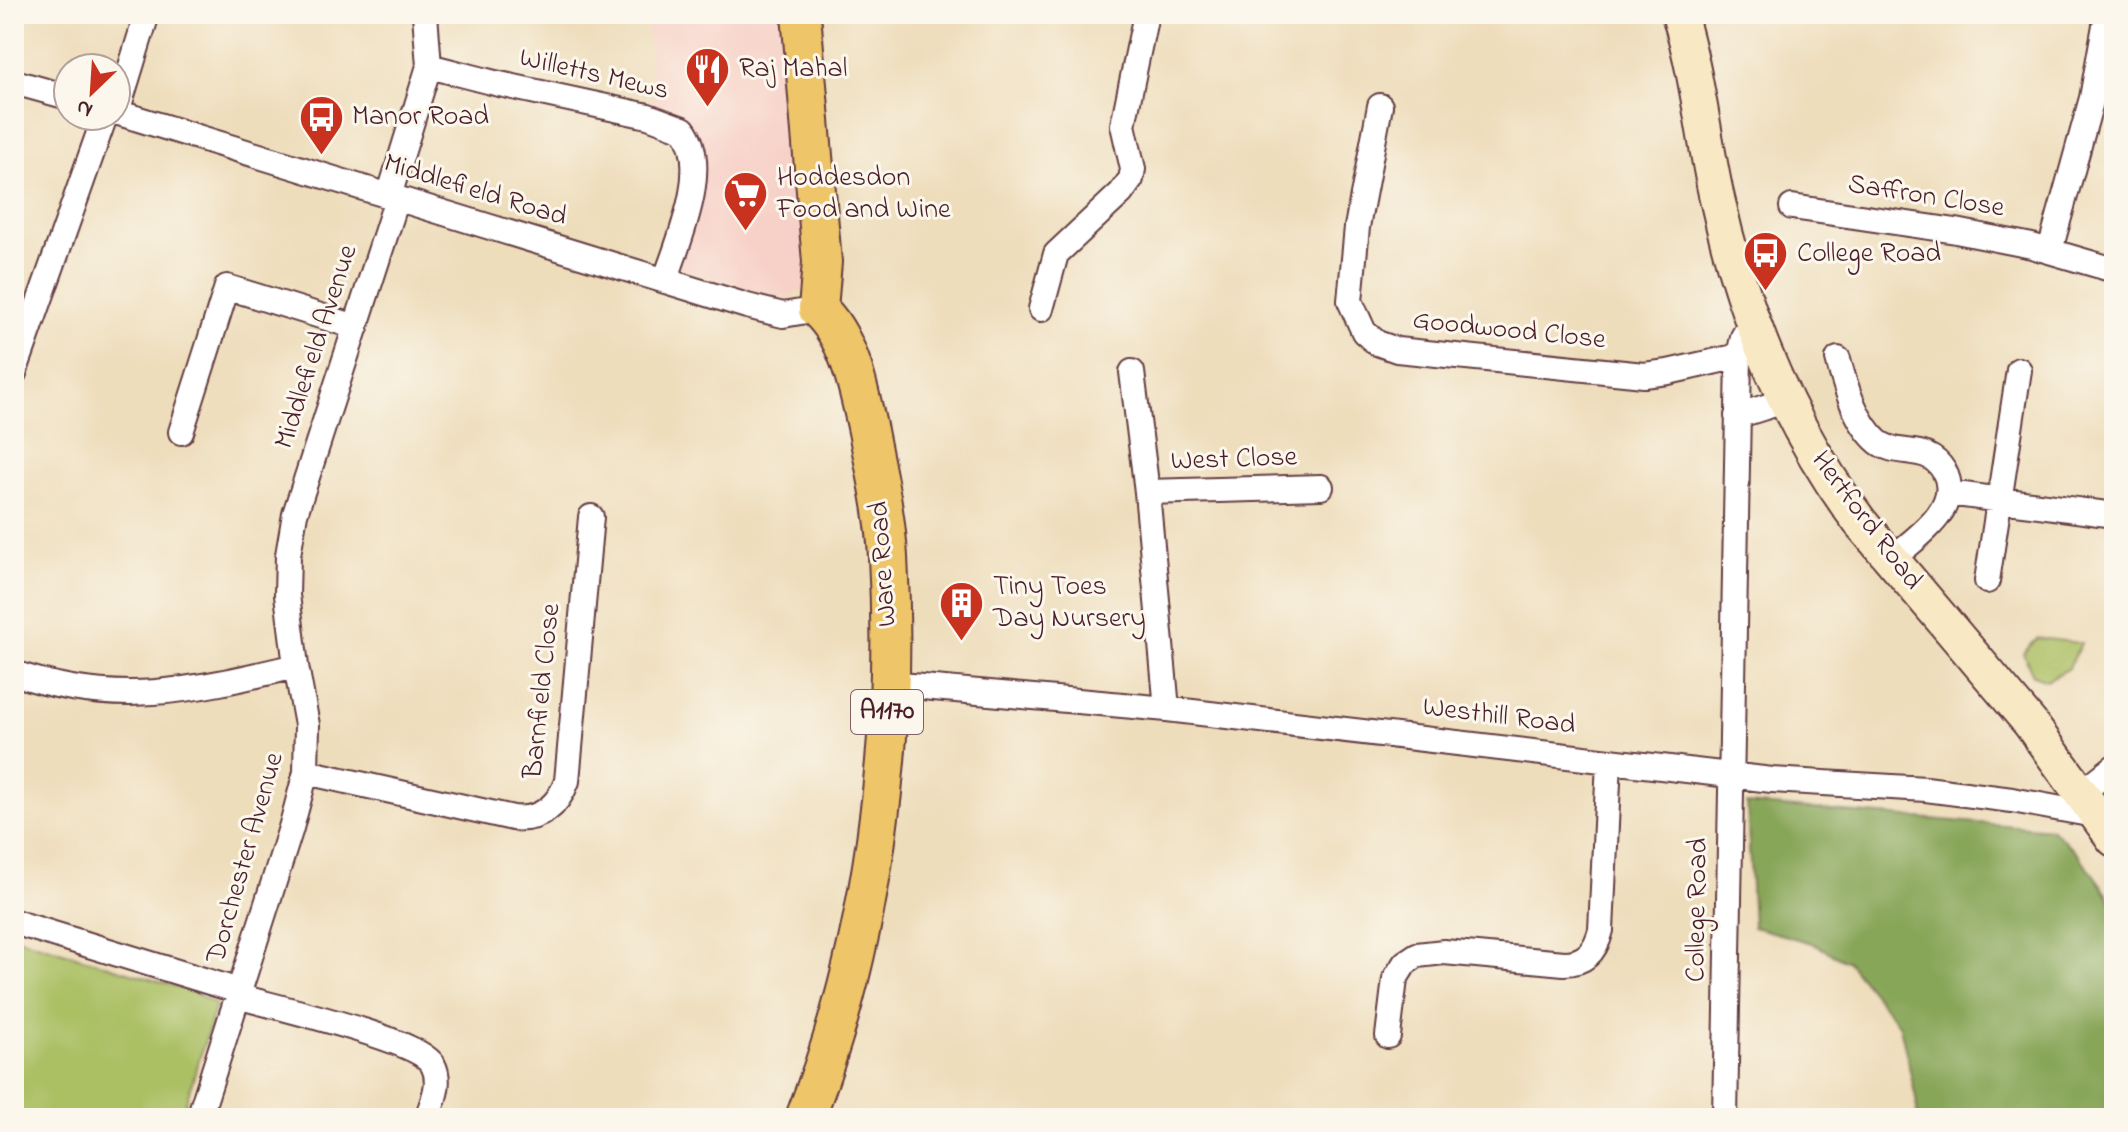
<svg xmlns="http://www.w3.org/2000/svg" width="2128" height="1132" viewBox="0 0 2128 1132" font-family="'Indie Flower',sans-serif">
  <rect width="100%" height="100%" fill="#fbf7ec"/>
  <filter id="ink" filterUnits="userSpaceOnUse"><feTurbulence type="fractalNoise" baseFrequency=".0125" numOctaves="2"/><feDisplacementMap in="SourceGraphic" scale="16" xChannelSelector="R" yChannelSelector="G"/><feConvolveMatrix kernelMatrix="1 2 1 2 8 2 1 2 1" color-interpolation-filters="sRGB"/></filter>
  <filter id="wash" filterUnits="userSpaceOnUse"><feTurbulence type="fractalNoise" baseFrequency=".006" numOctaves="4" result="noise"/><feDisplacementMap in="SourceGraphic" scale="32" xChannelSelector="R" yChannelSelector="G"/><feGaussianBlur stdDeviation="1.8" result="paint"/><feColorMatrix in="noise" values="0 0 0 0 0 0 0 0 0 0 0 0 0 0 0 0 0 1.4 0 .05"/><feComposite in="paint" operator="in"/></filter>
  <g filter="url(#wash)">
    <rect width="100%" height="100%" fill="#edb"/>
    <!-- built -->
    <path fill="#f7d1c8" d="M647,14H782L785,94L789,106L812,255L805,288L786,298L677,268L699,168L653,112Z"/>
    <!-- green -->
    <path fill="#abbf63" stroke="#7a6f47" stroke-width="2" d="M2038,638L2081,643L2068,669L2047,680L2033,675L2023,653Z
      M14,937L193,992L216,1005L181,1118H14Z"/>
    <!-- forest -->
    <path fill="#88a659" stroke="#696242" stroke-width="2" d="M1747,804L2052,829C2078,852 2097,876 2114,906V1118H1918L1916,1098L1900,1026L1848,962L1812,943L1753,927Z"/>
  </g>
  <g filter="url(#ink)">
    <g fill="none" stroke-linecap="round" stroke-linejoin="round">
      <defs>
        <path id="street" d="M429,66L495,83L648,116L683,129C712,166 678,242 665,281
          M14,82L68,97
          M1380,106L1357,227L1350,301L1364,332L1377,343L1397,350L1644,375L1668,372L1739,356
          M116,112L747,306L783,315L818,309
          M117,112L147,14
          M389,196L429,66L425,14
          M1792,207L1956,231L2032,246L2114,270
          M2050,250L2092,98L2107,14
          M1041,309L1056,254L1121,193L1131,179L1133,169L1123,125L1146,14
          M1838,359C1845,386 1856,423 1878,442C1892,453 1910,449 1926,455C1933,458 1940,464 1944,471C1964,507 1915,539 1891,559
          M1132,372L1147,492L1167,709
          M14,373L105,116
          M1737,416L1784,401
          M181,432L227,287L356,327
          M1147,492L1321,487
          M1949,493L2114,515
          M1987,581L2019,370
          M14,673C117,709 194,690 296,666
          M889,684L1167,709L1772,780L1926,789L2012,800L2100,816
          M306,772L513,818C540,821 558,806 567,781L591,517
          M2081,793L2114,767
          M14,922L239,991
          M237,996C271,1006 419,1039 433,1065C442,1082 433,1101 427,1118
          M1388,1036L1395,979L1405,963L1417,955L1444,952L1564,963C1586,963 1596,950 1601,930L1609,761
          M199,1118L291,828L306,772L307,725L296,666L287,595L288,555L295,514L397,199
          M1725,1118L1739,356L1743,337L1752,322"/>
        <path id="secondary" d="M1679,14C1697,72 1703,134 1716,194C1742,313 1786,424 1860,522L2030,723L2114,839"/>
        <path id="primary" d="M801,14L822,262L818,309C850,338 859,391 868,431C876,472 886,515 888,557C899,741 872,946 805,1118"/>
      </defs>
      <!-- street casing -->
      <use href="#street" stroke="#633c41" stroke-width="28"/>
      <!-- secondary casing -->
      <use href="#secondary" stroke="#633c41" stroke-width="38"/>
      <!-- primary casing -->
      <use href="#primary" stroke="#633c41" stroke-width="42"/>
      <!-- street -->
      <use href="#street" stroke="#fff" stroke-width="24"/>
      <!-- secondary -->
      <use href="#secondary" stroke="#f8e8c3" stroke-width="34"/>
      <!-- primary -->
      <use href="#primary" stroke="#eec569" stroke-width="38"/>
    </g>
  </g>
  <!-- icons -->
  <defs>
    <symbol id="restaurant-pin" viewBox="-11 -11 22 30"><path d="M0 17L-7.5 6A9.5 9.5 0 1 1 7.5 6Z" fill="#c8321e" stroke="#fbf7ec"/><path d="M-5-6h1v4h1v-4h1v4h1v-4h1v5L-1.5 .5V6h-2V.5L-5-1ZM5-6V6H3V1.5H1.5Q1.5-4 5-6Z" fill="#fff"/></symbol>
    <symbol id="bus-pin" viewBox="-11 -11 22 30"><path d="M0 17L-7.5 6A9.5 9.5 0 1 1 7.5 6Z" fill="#c8321e" stroke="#fbf7ec"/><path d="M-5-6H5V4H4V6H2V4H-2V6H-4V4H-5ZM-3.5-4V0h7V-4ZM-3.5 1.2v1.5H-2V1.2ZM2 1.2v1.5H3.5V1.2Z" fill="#fff"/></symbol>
    <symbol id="supermarket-pin" viewBox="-11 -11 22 30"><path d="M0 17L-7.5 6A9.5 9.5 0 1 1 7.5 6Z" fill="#c8321e" stroke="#fbf7ec"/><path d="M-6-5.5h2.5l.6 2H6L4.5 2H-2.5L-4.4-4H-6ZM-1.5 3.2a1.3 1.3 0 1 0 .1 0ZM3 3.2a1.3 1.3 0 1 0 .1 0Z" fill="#fff"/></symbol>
    <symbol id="building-pin" viewBox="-11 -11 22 30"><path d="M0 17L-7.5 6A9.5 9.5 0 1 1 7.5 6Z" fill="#c8321e" stroke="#fbf7ec"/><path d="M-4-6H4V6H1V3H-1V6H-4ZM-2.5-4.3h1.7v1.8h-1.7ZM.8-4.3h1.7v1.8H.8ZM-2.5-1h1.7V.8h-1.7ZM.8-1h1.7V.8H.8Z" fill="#fff"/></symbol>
  </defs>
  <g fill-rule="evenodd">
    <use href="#restaurant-pin" x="682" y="44" width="51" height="69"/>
    <use href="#bus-pin" x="296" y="92" width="51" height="69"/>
    <use href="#supermarket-pin" x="720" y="168" width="51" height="69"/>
    <use href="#bus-pin" x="1740" y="228" width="51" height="69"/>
    <use href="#building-pin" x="936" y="578" width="51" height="69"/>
  </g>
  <g text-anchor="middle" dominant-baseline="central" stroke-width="6" stroke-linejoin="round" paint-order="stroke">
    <!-- shield labels -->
    <rect fill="#fbf7ec" stroke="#7f6065" stroke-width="2" x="851" y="690" width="72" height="44" rx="6"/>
    <g font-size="26" font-weight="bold" fill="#4a1f2b">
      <text x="887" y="712">A1170</text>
    </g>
    <!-- poi labels -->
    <g font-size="28" fill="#4a1f2b" stroke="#fbf7ec" text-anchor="start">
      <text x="739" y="69">Raj Mahal</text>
      <text x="352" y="117">Manor Road</text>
      <text x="777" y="178">Hoddesdon<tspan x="777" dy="32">Food and Wine</tspan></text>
      <text x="1797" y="254">College Road</text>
      <text x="993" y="587">Tiny Toes<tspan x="993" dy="32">Day Nursery</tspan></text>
    </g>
    <!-- street labels -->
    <g font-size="28" fill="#4a1f2b" stroke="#fbf7ec">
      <text transform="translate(594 75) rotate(13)">Willetts Mews</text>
      <text transform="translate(475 191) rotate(17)">Middlefield Road</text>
      <text transform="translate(1926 197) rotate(9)">Saffron Close</text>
      <text transform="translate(1509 331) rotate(6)">Goodwood Close</text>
      <text transform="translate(317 347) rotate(-72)">Middlefield Avenue</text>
      <text transform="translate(1234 460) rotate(-2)">West Close</text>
      <text transform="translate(1866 521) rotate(53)">Hertford Road</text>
      <text transform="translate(884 564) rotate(-94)">Ware Road</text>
      <text transform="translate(543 691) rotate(-84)">Barnfield Close</text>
      <text transform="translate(1499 717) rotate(7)">Westhill Road</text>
      <text transform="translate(246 858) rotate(-74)">Dorchester Avenue</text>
      <text transform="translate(1698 910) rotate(-89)">College Road</text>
    </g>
  </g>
  <!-- margin -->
  <rect width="2128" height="1132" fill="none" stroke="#fbf7ec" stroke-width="48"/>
  <!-- north arrow -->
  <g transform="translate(92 92) rotate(205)"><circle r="38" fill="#fbf7ec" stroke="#b4a19f" stroke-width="2"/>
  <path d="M0-6L14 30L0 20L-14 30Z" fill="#c8321e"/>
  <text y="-12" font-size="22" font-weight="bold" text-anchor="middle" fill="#4a1f2b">N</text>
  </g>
</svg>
